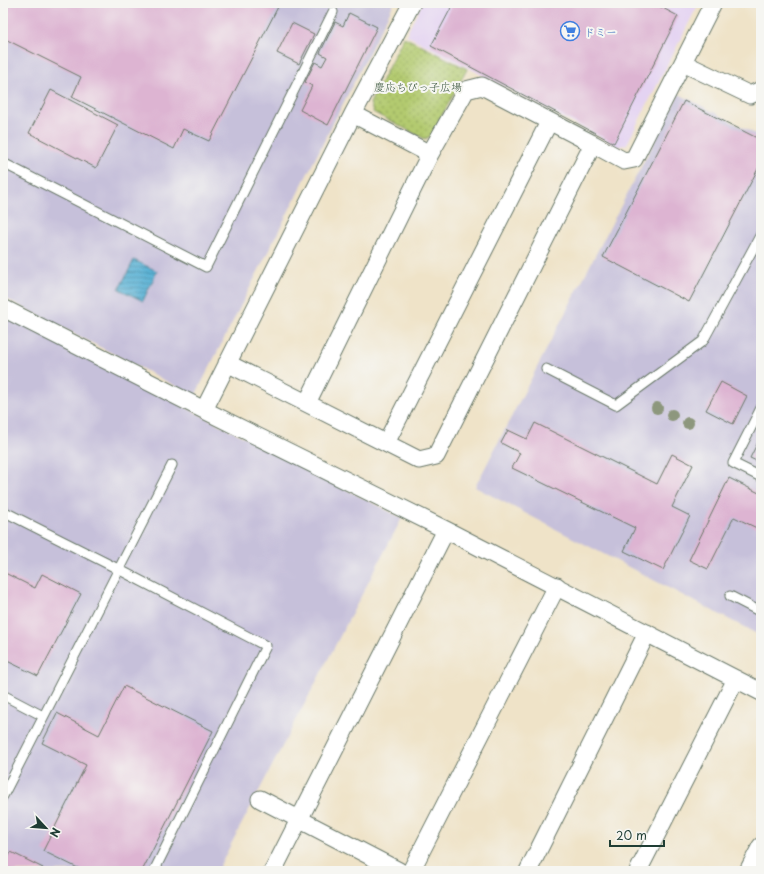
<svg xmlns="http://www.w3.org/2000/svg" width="764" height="874" viewBox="0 0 764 874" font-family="'Playpen Sans','Klee One',sans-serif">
  <defs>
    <pattern id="grass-dots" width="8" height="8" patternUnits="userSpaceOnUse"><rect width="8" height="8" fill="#b3ca6f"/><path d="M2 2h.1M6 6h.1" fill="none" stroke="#91a55c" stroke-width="1.8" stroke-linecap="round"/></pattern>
    <pattern id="water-rules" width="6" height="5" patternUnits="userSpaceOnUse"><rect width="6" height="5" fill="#57b0d4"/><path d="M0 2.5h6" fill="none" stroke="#4790ad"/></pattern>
  </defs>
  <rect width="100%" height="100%" fill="#f6f6f2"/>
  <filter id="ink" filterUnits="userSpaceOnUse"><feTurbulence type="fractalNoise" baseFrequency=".025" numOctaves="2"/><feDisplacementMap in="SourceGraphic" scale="8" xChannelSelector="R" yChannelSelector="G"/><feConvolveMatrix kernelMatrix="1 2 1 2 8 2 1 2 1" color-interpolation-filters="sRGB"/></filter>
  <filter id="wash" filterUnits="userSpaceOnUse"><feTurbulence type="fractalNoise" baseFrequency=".012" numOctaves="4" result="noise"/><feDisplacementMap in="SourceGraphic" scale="16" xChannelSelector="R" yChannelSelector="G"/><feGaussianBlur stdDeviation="0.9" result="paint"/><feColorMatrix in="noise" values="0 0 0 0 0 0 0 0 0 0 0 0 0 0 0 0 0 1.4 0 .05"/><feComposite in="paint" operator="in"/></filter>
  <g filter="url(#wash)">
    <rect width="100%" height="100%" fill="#efe3c8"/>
    <!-- built -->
    <path fill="#e4d3f2" d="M422,3H699L627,144L618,147L406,35Z"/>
    <!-- industrial -->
    <path fill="#c6c0da" d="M3,3H394L195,396L3,297Z
      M679,94L761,137V636L475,487Z
      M3,314L402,518L217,871H3Z"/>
    <!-- grass -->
    <path fill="url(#grass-dots)" stroke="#698452" d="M404,37L467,69L431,136L425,139L373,112L370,103Z"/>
    <!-- water -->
    <path fill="url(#water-rules)" stroke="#3b7684" d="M134,260L157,271L143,301L119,289Z"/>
    <g id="blocks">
      <!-- building -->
      <path fill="#ddb4d2" d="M3,3H280L209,141L183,129L174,149L72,97L81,77L3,38Z
        M444,3H653L678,16L614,143L431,46L451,8Z
        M349,13L377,27L328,125L300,110L312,86L305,82L315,62L322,66L327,57L320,53L335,22L343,26Z
        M292,23L314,34L299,64L277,53Z
        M51,90L118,125L96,168L29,133Z
        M684,101L761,140V163L689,302L603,257Z
        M721,382L747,396L733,424L706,410Z
        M535,423L657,484L672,454L693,465L672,507L690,516L663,570L624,551L635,528L512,468L520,453L501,443L508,430L527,439Z
        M761,436V463L750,458Z
        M729,478L761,494V530L734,517L708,569L689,560Z
        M3,572L35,588L42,574L81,594L38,676L3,659Z
        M124,686L213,731L142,871H84L43,851L86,765L42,743L57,713L99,735Z
        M11,852L43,868L42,871H3V867Z"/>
    </g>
  </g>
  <g filter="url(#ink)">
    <use href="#blocks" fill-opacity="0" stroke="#687768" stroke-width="1"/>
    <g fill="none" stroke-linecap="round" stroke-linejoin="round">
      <defs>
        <path id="lane" d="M3,163L206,267L333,12
          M546,369L616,405L703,341L761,234
          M761,408L733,463L761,477
          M3,511L118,569L266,646L154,871
          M730,596L761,612
          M3,695L43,716
          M3,796L172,465"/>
        <path id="street" d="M683,63L750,95L761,90
          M353,114L430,154L466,90L482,86L593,144
          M3,308L204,410L353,114L412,3
          M227,363L419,460L436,456L593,144L624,161L634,159L713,3
          M307,403L430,154
          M204,410L446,530L761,692
          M386,443L549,122
          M260,799L399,871
          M273,871L446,530
          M411,871L557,586
          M528,871L647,633
          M638,871L736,679
          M748,871L761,846"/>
      </defs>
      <!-- lane casing -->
      <use href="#lane" stroke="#687768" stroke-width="11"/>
      <!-- street casing -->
      <use href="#street" stroke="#687768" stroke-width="19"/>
      <!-- lane -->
      <use href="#lane" stroke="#fff" stroke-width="9"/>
      <!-- street -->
      <use href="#street" stroke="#fff" stroke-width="17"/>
    </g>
    <!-- trees -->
    <g fill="#8d977d">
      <circle cx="657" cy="408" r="6"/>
      <circle cx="672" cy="415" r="6"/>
      <circle cx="688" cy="423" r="6"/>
    </g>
  </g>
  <!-- icons -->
  <defs>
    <symbol id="supermarket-ring" viewBox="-11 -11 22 22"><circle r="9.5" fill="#f6f6f2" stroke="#3f7fe0" stroke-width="1.5"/><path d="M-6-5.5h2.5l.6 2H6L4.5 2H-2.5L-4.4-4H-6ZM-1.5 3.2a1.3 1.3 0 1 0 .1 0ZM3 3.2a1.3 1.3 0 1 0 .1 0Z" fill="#3f7fe0"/></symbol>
  </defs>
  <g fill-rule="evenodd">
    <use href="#supermarket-ring" x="559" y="20" width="22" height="22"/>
  </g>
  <g text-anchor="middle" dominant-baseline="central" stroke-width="4" stroke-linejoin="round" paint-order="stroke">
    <!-- shop labels -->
    <g font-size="11" fill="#366cbe" stroke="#f6f6f2" text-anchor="start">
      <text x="584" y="31">ドミー</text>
    </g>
    <!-- park labels -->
    <g font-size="11" fill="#3d5940" stroke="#f6f6f2">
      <text x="418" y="86">慶応ちびっ子広場</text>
    </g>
  </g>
  <!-- margin -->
  <rect width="764" height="874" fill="none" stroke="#f6f6f2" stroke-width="16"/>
  <!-- north arrow -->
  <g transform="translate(46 828) rotate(116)" stroke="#f6f6f2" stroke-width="3" paint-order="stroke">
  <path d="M0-3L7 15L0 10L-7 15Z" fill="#1f3d34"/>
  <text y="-6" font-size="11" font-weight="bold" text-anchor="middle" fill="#1f3d34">N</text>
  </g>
  <!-- scale -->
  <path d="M610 840v6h54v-6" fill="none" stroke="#1f3d34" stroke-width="2"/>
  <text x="616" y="840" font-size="12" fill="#1f3d34" stroke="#f6f6f2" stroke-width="3" paint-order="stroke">20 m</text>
</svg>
